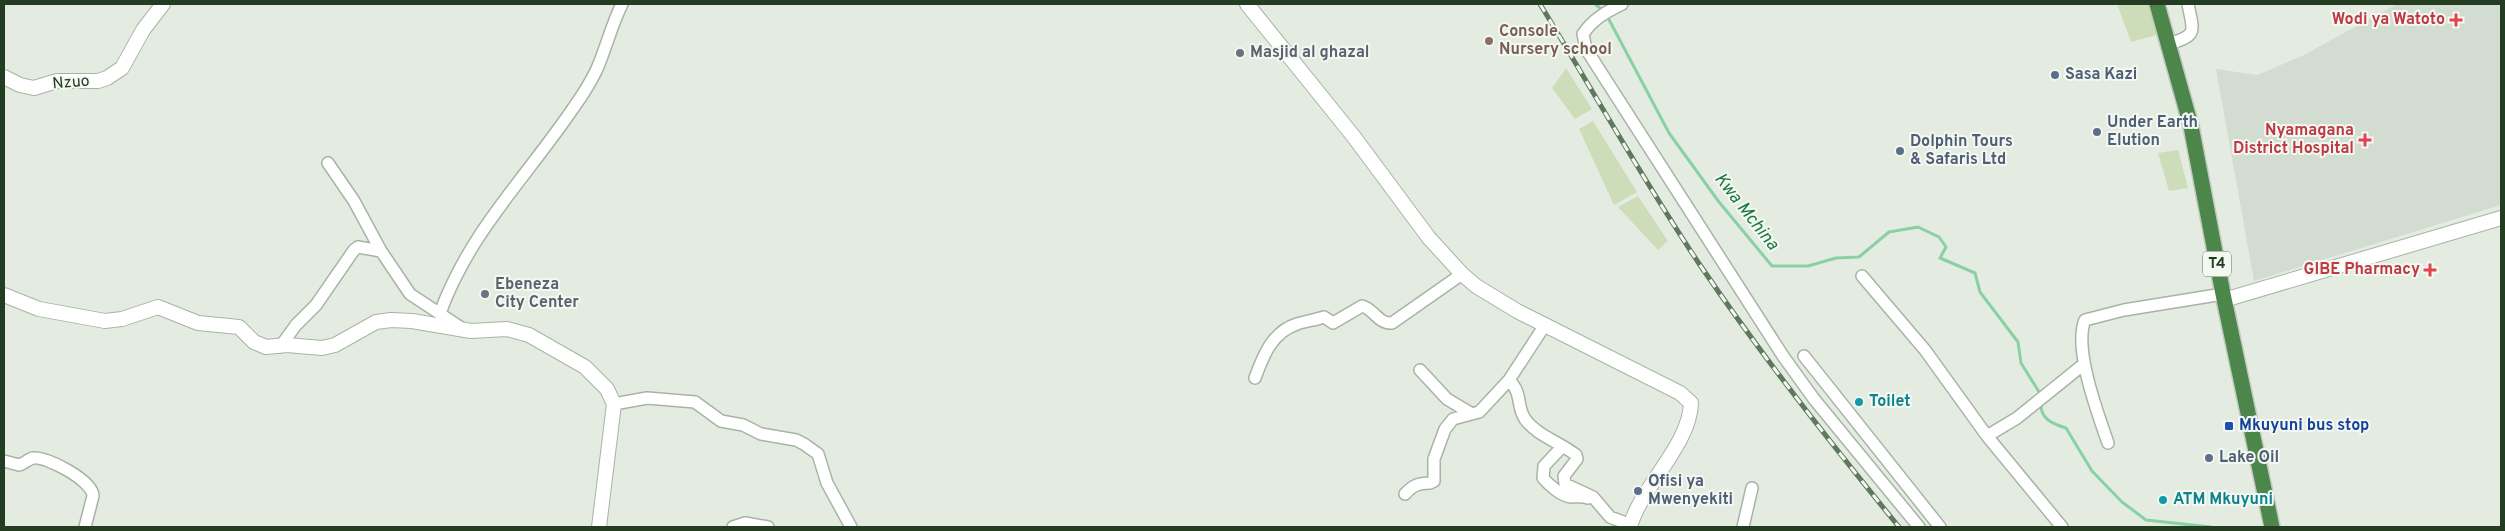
<svg xmlns="http://www.w3.org/2000/svg" width="2505" height="531" viewBox="0 0 2505 531" font-family="Overpass,sans-serif">
  <rect width="100%" height="100%" fill="#e4ece2"/>
  <!-- built -->
  <path fill="#d3dcd0" d="M2397,4H2501V205L2254,281L2216,69L2257,75L2302,56Z"/>
  <!-- green -->
  <path fill="#cdddba" d="M2117,4H2148L2157,35L2131,42Z
    M1566,68L1592,109L1575,119L1552,88Z
    M1593,121L1637,192L1614,205L1579,129Z
    M2178,150L2188,188L2169,191L2158,153Z
    M1638,196L1668,241L1658,250L1618,207Z"/>
  <g fill="none" stroke-linecap="round" stroke-linejoin="round">
    <!-- stream -->
    <path stroke="#89d1a2" stroke-width="3" d="M1595,4L1605,12L1669,133L1719,202L1772,266H1808L1836,258L1859,257L1889,232L1918,227L1939,237L1946,247L1940,258L1975,273L1980,292L2018,342L2021,363L2041,395
      M2041,403C2040,419 2053,424 2066,428L2092,471L2122,502L2146,520L2211,527"/>
    <defs>
      <path id="minor" d="M1622,4C1606,12 1593,19 1583,34L1586,49L1783,356L1814,399L1919,527
        M2169,44C2199,35 2193,31 2188,4
        M328,163L354,201L381,251L410,294L460,327
        M1862,276L1925,350L1987,436L2062,527
        M440,313C470,231 526,178 574,107C582,96 590,83 596,71C606,49 611,26 622,4
        M280,347L296,325L316,305L354,250L358,247L381,251
        M1804,356L1940,527
        M1420,370L1447,399L1472,414
        M1255,378C1263,356 1272,332 1297,324C1306,321 1315,320 1324,317L1333,323L1362,306C1374,309 1378,324 1392,323L1462,274
        M1509,380C1523,394 1516,406 1525,419C1536,435 1561,443 1576,455L1577,459L1564,476L1565,484L1593,497L1610,517L1631,525
        M614,404L647,398L695,402L721,421L743,425L761,434L796,440L804,444L818,454L827,483L851,527
        M1987,436L2017,418L2084,364
        M2108,443C2098,414 2073,348 2085,320L2124,310L2223,294
        M1562,447L1544,466L1543,478C1549,485 1561,496 1571,497C1577,497 1582,496 1588,498
        M4,461L19,465C24,464 28,459 33,458C47,456 93,481 93,496L85,527
        M1405,494C1413,485 1419,483 1430,483L1434,481V459L1445,429L1453,419L1479,412L1483,408L1509,380L1545,325
        M733,527L745,523L768,527
        M1743,527L1752,488"/>
      <path id="tertiary" d="M1247,4L1354,137L1429,238L1462,274L1476,286L1517,311L1680,393L1691,403C1690,445 1640,488 1630,527
        M4,77L20,85L34,88L57,81H98L107,78L122,68L143,30L163,4
        M4,295L39,309L105,321L122,319L158,307L198,323L239,327L254,342L266,347L287,345L322,348L335,345L376,322L391,320L412,321L471,331L507,329L529,335L585,367L607,389L614,404L599,527
        M2224,300L2501,218"/>
      <path id="trunk" d="M2157,4L2191,126L2223,294L2272,527"/>
    </defs>
    <!-- minor casing -->
    <use href="#minor" stroke="#a7b4a5" stroke-width="14"/>
    <!-- tertiary casing -->
    <use href="#tertiary" stroke="#a7b4a5" stroke-width="16"/>
    <!-- trunk casing -->
    <use href="#trunk" stroke="#c2c9c1" stroke-width="18"/>
    <!-- minor -->
    <use href="#minor" stroke="#fff" stroke-width="11"/>
    <!-- tertiary -->
    <use href="#tertiary" stroke="#fff" stroke-width="14"/>
    <!-- trunk -->
    <use href="#trunk" stroke="#4c864a" stroke-width="15"/>
    <defs>
      <path id="rail" d="M1540,4C1593,91 1643,180 1700,265C1762,356 1830,442 1899,527"/>
    </defs>
    <!-- rail casing -->
    <use href="#rail" stroke="#5e795c" stroke-width="5"/>
    <!-- rail -->
    <use href="#rail" stroke="#f4f8f2" stroke-width="3" stroke-dasharray="9" stroke-linecap="butt"/>
  </g>
  <!-- markers -->
  <g fill="#e0444e" stroke="#f4f8f2" stroke-width="2">
    <path d="M2453.5 12.5h5v5h5v5h-5v5h-5v-5h-5v-5h5z"/>
    <path d="M2362.5 132.5h5v5h5v5h-5v5h-5v-5h-5v-5h5z"/>
    <path d="M2427.5 262.5h5v5h5v5h-5v5h-5v-5h-5v-5h5z"/>
  </g>
  <circle fill="#8d6e63" stroke="#f4f8f2" stroke-width="2" cx="1489" cy="41" r="5"/>
  <g fill="#6b7280" stroke="#f4f8f2" stroke-width="2">
    <circle cx="1240" cy="53" r="5"/>
    <circle cx="485" cy="294" r="5"/>
  </g>
  <g fill="#5c6f8a" stroke="#f4f8f2" stroke-width="2">
    <circle cx="2055" cy="75" r="5"/>
    <circle cx="2097" cy="132" r="5"/>
    <circle cx="1900" cy="151" r="5"/>
    <circle cx="2209" cy="458" r="5"/>
    <circle cx="1638" cy="491" r="5"/>
  </g>
  <g fill="#0f9aa8" stroke="#f4f8f2" stroke-width="2">
    <circle cx="1859" cy="402" r="5"/>
    <circle cx="2163" cy="500" r="5"/>
  </g>
  <rect fill="#1a4fb4" stroke="#f4f8f2" stroke-width="2" x="2224" y="421" width="10" height="10" rx="2.5"/>
  <g text-anchor="middle" dominant-baseline="central" stroke-width="4" stroke-linejoin="round" paint-order="stroke">
    <!-- shield labels -->
    <rect fill="#f4f8f2" stroke="#627560" stroke-width="1" x="2203" y="251.5" width="28" height="25" rx="4"/>
    <g font-size="15" font-weight="bold" fill="#243d22">
      <text x="2217" y="264">T4</text>
    </g>
    <!-- health labels -->
    <g font-size="16" font-weight="bold" fill="#be3a42" stroke="#f4f8f2" text-anchor="end">
      <text x="2445" y="20">Wodi ya Watoto</text>
      <text x="2354" y="131">Nyamagana<tspan x="2354" dy="18">District Hospital</tspan></text>
      <text x="2420" y="270">GIBE Pharmacy</text>
    </g>
    <!-- education labels -->
    <g font-size="16" font-weight="bold" fill="#785e54" stroke="#f4f8f2" text-anchor="start">
      <text x="1499" y="32">Console<tspan x="1499" dy="18">Nursery school</tspan></text>
    </g>
    <!-- worship labels -->
    <g font-size="16" font-weight="bold" fill="#5b616d" stroke="#f4f8f2" text-anchor="start">
      <text x="1250" y="53">Masjid al ghazal</text>
      <text x="495" y="285">Ebeneza<tspan x="495" dy="18">City Center</tspan></text>
    </g>
    <!-- service labels -->
    <g font-size="16" font-weight="bold" fill="#4e5e75" stroke="#f4f8f2" text-anchor="start">
      <text x="2065" y="75">Sasa Kazi</text>
      <text x="2107" y="123">Under Earth<tspan x="2107" dy="18">Elution</tspan></text>
      <text x="1910" y="142">Dolphin Tours<tspan x="1910" dy="18">&amp; Safaris Ltd</tspan></text>
      <text x="2219" y="458">Lake Oil</text>
      <text x="1648" y="482">Ofisi ya<tspan x="1648" dy="18">Mwenyekiti</tspan></text>
    </g>
    <!-- street labels -->
    <g font-size="16" fill="#243d22" stroke="#f4f8f2">
      <text transform="translate(71 83) rotate(-5)">Nzuo</text>
    </g>
    <!-- culture labels -->
    <g font-size="16" font-weight="bold" fill="#0d838f" stroke="#f4f8f2" text-anchor="start">
      <text x="1869" y="402">Toilet</text>
      <text x="2173" y="500">ATM Mkuyuni</text>
    </g>
    <!-- transit labels -->
    <g font-size="16" font-weight="bold" fill="#164399" stroke="#f4f8f2" text-anchor="start">
      <text x="2239" y="426">Mkuyuni bus stop</text>
    </g>
    <!-- water labels -->
    <g font-size="18" font-style="italic" fill="#1b793d" stroke="#f4f8f2">
      <text transform="translate(1746 212) rotate(52)">Kwa Mchina</text>
    </g>
  </g>
  <!-- border -->
  <rect width="2505" height="531" fill="none" stroke="#243d22" stroke-width="10"/>
</svg>
